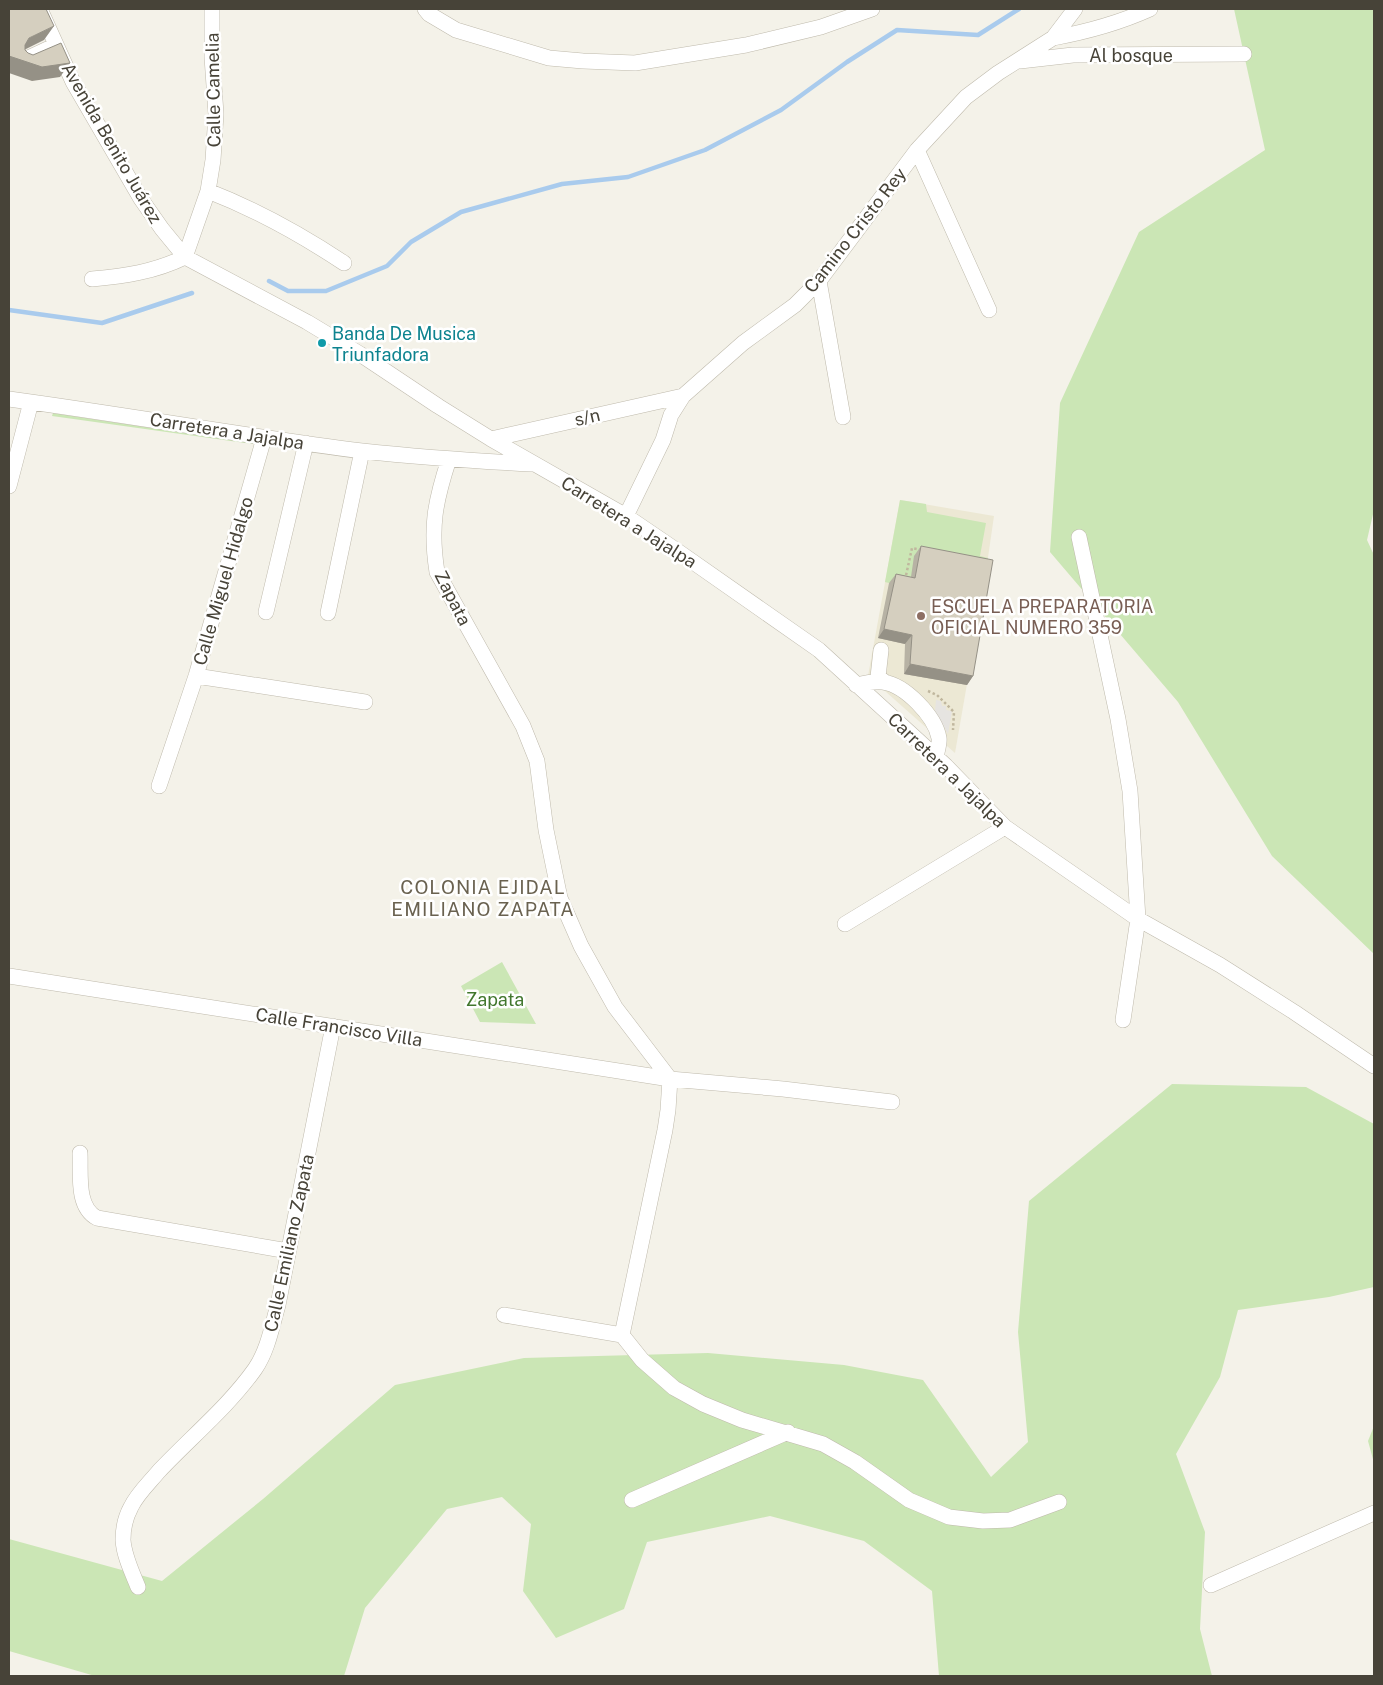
<svg xmlns="http://www.w3.org/2000/svg" width="1383" height="1685" viewBox="0 0 1383 1685" font-family="'Public Sans',sans-serif">
  <rect width="100%" height="100%" fill="#f4f2e9"/>
  <!-- education -->
  <path fill="#ece8d4" d="M900,500L994,516L983,592L955,753L868,676Z"/>
  <!-- green -->
  <path fill="#cbe6b5" d="M1234,9H1374V85L1373,88L1374,97V510L1367,540L1374,555V954L1272,856L1178,702L1050,552L1060,403L1139,232L1265,150Z
    M53,413L317,453L52,416Z
    M900,500L926,504L927,512L986,523L980,556L988,558L986,569L911,577L889,583L885,582Z
    M502,962L536,1024L480,1022L461,986Z
    M1172,1084L1306,1087L1374,1124V1287L1329,1297L1238,1310L1220,1377L1176,1454L1205,1532L1200,1629L1212,1676H939L932,1591L864,1541L770,1516L647,1542L624,1609L556,1638L523,1591L531,1524L502,1497L447,1509L365,1608L344,1676H95L9,1651V1539L162,1581L263,1499L395,1385L524,1358L708,1353L844,1365L923,1380L991,1477L1028,1442L1018,1332L1029,1201Z
    M1374,1426V1463L1368,1441Z"/>
  <!-- parking -->
  <path fill="#e6e4e1" d="M936,700L941,701L942,706H946V710L952,711L948,734L935,711Z"/>
  <g fill="none" stroke-linecap="round" stroke-linejoin="round">
    <!-- stream -->
    <path stroke="#a9cbed" stroke-width="4.5" d="M269,281L288,291H326L387,266L411,242L461,212L562,184L628,177L705,150L781,110L847,62L897,30L978,35L1019,9
      M9,310L102,323L192,293"/>
    <defs>
      <path id="minor" d="M40,9L73,82L141,199L162,229L185,257L307,322L360,354L438,406L491,439L626,516L676,550L819,650L946,766L1005,827L1138,919L1220,965L1294,1012L1374,1066
        M425,9L429,14L456,30L549,58L583,61L635,63L746,45L821,27L872,9
        M1053,38C1086,32 1119,23 1150,9
        M24,60L56,45
        M1020,61L1073,55L1244,54
        M917,150L989,310
        M208,191C257,210 300,234 344,263
        M92,279C125,276 154,272 185,257L208,191L213,160L216,114L212,57V9
        M819,281L843,417
        M9,399C127,415 244,436 362,451C418,457 475,461 532,464
        M491,439L683,396
        M449,459C435,502 430,527 437,572L523,726L537,761L546,830L560,898L581,946L615,1007L670,1079
        M9,486L31,402
        M626,516L663,440L671,415L683,396L743,343L795,305L819,281L917,150L966,97L998,73L1053,38L1075,9
        M1079,537L1118,719L1130,791L1138,919L1123,1020
        M266,612L306,443
        M328,613L362,451
        M881,650L878,677L885,682
        M196,676L365,702
        M856,685C865,683 874,681 883,682C905,685 935,716 939,738C940,743 937,751 936,757
        M159,786L196,676L264,438
        M845,924L1005,827
        M9,976L670,1079L783,1089L892,1102
        M80,1153C81,1174 76,1207 97,1218L288,1251
        M504,1315L622,1335L642,1360L674,1388L703,1404L742,1420L823,1444L855,1462L909,1500L949,1517L983,1521L1010,1520L1059,1502
        M622,1335L665,1130L668,1110L670,1079
        M632,1500L788,1432
        M1211,1585L1374,1513
        M138,1587C132,1572 124,1556 123,1540C123,1529 126,1516 131,1507C137,1494 150,1482 159,1471C191,1437 228,1407 255,1369C268,1350 272,1326 278,1305L333,1026"/>
    </defs>
    <!-- minor casing -->
    <use href="#minor" stroke="#bfbaac" stroke-width="16"/>
    <!-- path -->
    <path stroke="#c0b79e" stroke-width="2.5" stroke-dasharray="2.5 2.5" stroke-linecap="butt" d="M905,580L912,548L922,550
      M928,691L937,695L954,712L953,730"/>
    <!-- minor -->
    <use href="#minor" stroke="#fff" stroke-width="15"/>
  </g>
  <!-- wall -->
  <path fill="#b7b2a4" d="M921,546L973,676L967,685L904,674L905,644L878,638L889,583L896,574L911,577L914,556Z"/>
  <!-- shaded-wall -->
  <path fill="#959186" d="M54,26L44,40L20,52L29,38Z
    M9,56L70,63L60,77L32,81L9,73Z
    M884,629L912,635L905,644L878,638Z
    M910,664L973,676L967,685L904,674Z"/>
  <!-- building -->
  <path fill="#d5cfbf" stroke="#959186" d="M9,9H46L54,26L29,38L25,45V50L28,53L33,55L61,43L70,63L42,67L9,56Z
    M921,546L993,560L973,676L910,664L912,635L884,629L896,574L915,578Z"/>
  <!-- markers -->
  <circle fill="#0f9aa8" stroke="#fff" stroke-width="2" cx="322" cy="343" r="5"/>
  <circle fill="#8d6e63" stroke="#fff" stroke-width="2" cx="921" cy="616" r="5"/>
  <g text-anchor="middle" dominant-baseline="central" stroke-width="5" stroke-linejoin="round" paint-order="stroke">
    <!-- street labels -->
    <g font-size="18" fill="#474338" stroke="#fff">
      <text x="1131" y="55">Al bosque</text>
      <text transform="translate(213 90) rotate(-91)">Calle Camelia</text>
      <text transform="translate(112 143) rotate(60)">Avenida Benito Juárez</text>
      <text transform="translate(855 230) rotate(-52)">Camino Cristo Rey</text>
      <text transform="translate(587 417) rotate(-13)">s/n</text>
      <text transform="translate(227 431) rotate(9)">Carretera a Jajalpa</text>
      <text transform="translate(629 522) rotate(32)">Carretera a Jajalpa</text>
      <text transform="translate(223 581) rotate(-74)">Calle Miguel Hidalgo</text>
      <text transform="translate(453 598) rotate(63)">Zapata</text>
      <text transform="translate(947 770) rotate(44)">Carretera a Jajalpa</text>
      <text transform="translate(339 1027) rotate(9)">Calle Francisco Villa</text>
      <text transform="translate(289 1243) rotate(-78)">Calle Emiliano Zapata</text>
    </g>
    <!-- culture labels -->
    <g font-size="18" fill="#0d838f" stroke="#fff" text-anchor="start">
      <text x="332" y="333">Banda De Musica<tspan x="332" dy="21">Triunfadora</tspan></text>
    </g>
    <!-- education labels -->
    <g font-size="18" fill="#785e54" stroke="#fff" text-anchor="start">
      <text x="931" y="606">ESCUELA PREPARATORIA<tspan x="931" dy="21">OFICIAL NUMERO 359</tspan></text>
    </g>
    <!-- park labels -->
    <g font-size="18" fill="#42772e" stroke="#fff">
      <text x="495" y="999">Zapata</text>
    </g>
    <!-- neighbourhood labels -->
    <g font-size="19" letter-spacing="1" fill="#6a6250" stroke="#fff">
      <text x="483" y="887">COLONIA EJIDAL<tspan x="483" dy="22">EMILIANO ZAPATA</tspan></text>
    </g>
  </g>
  <!-- border -->
  <rect width="1383" height="1685" fill="none" stroke="#474338" stroke-width="20"/>
</svg>
